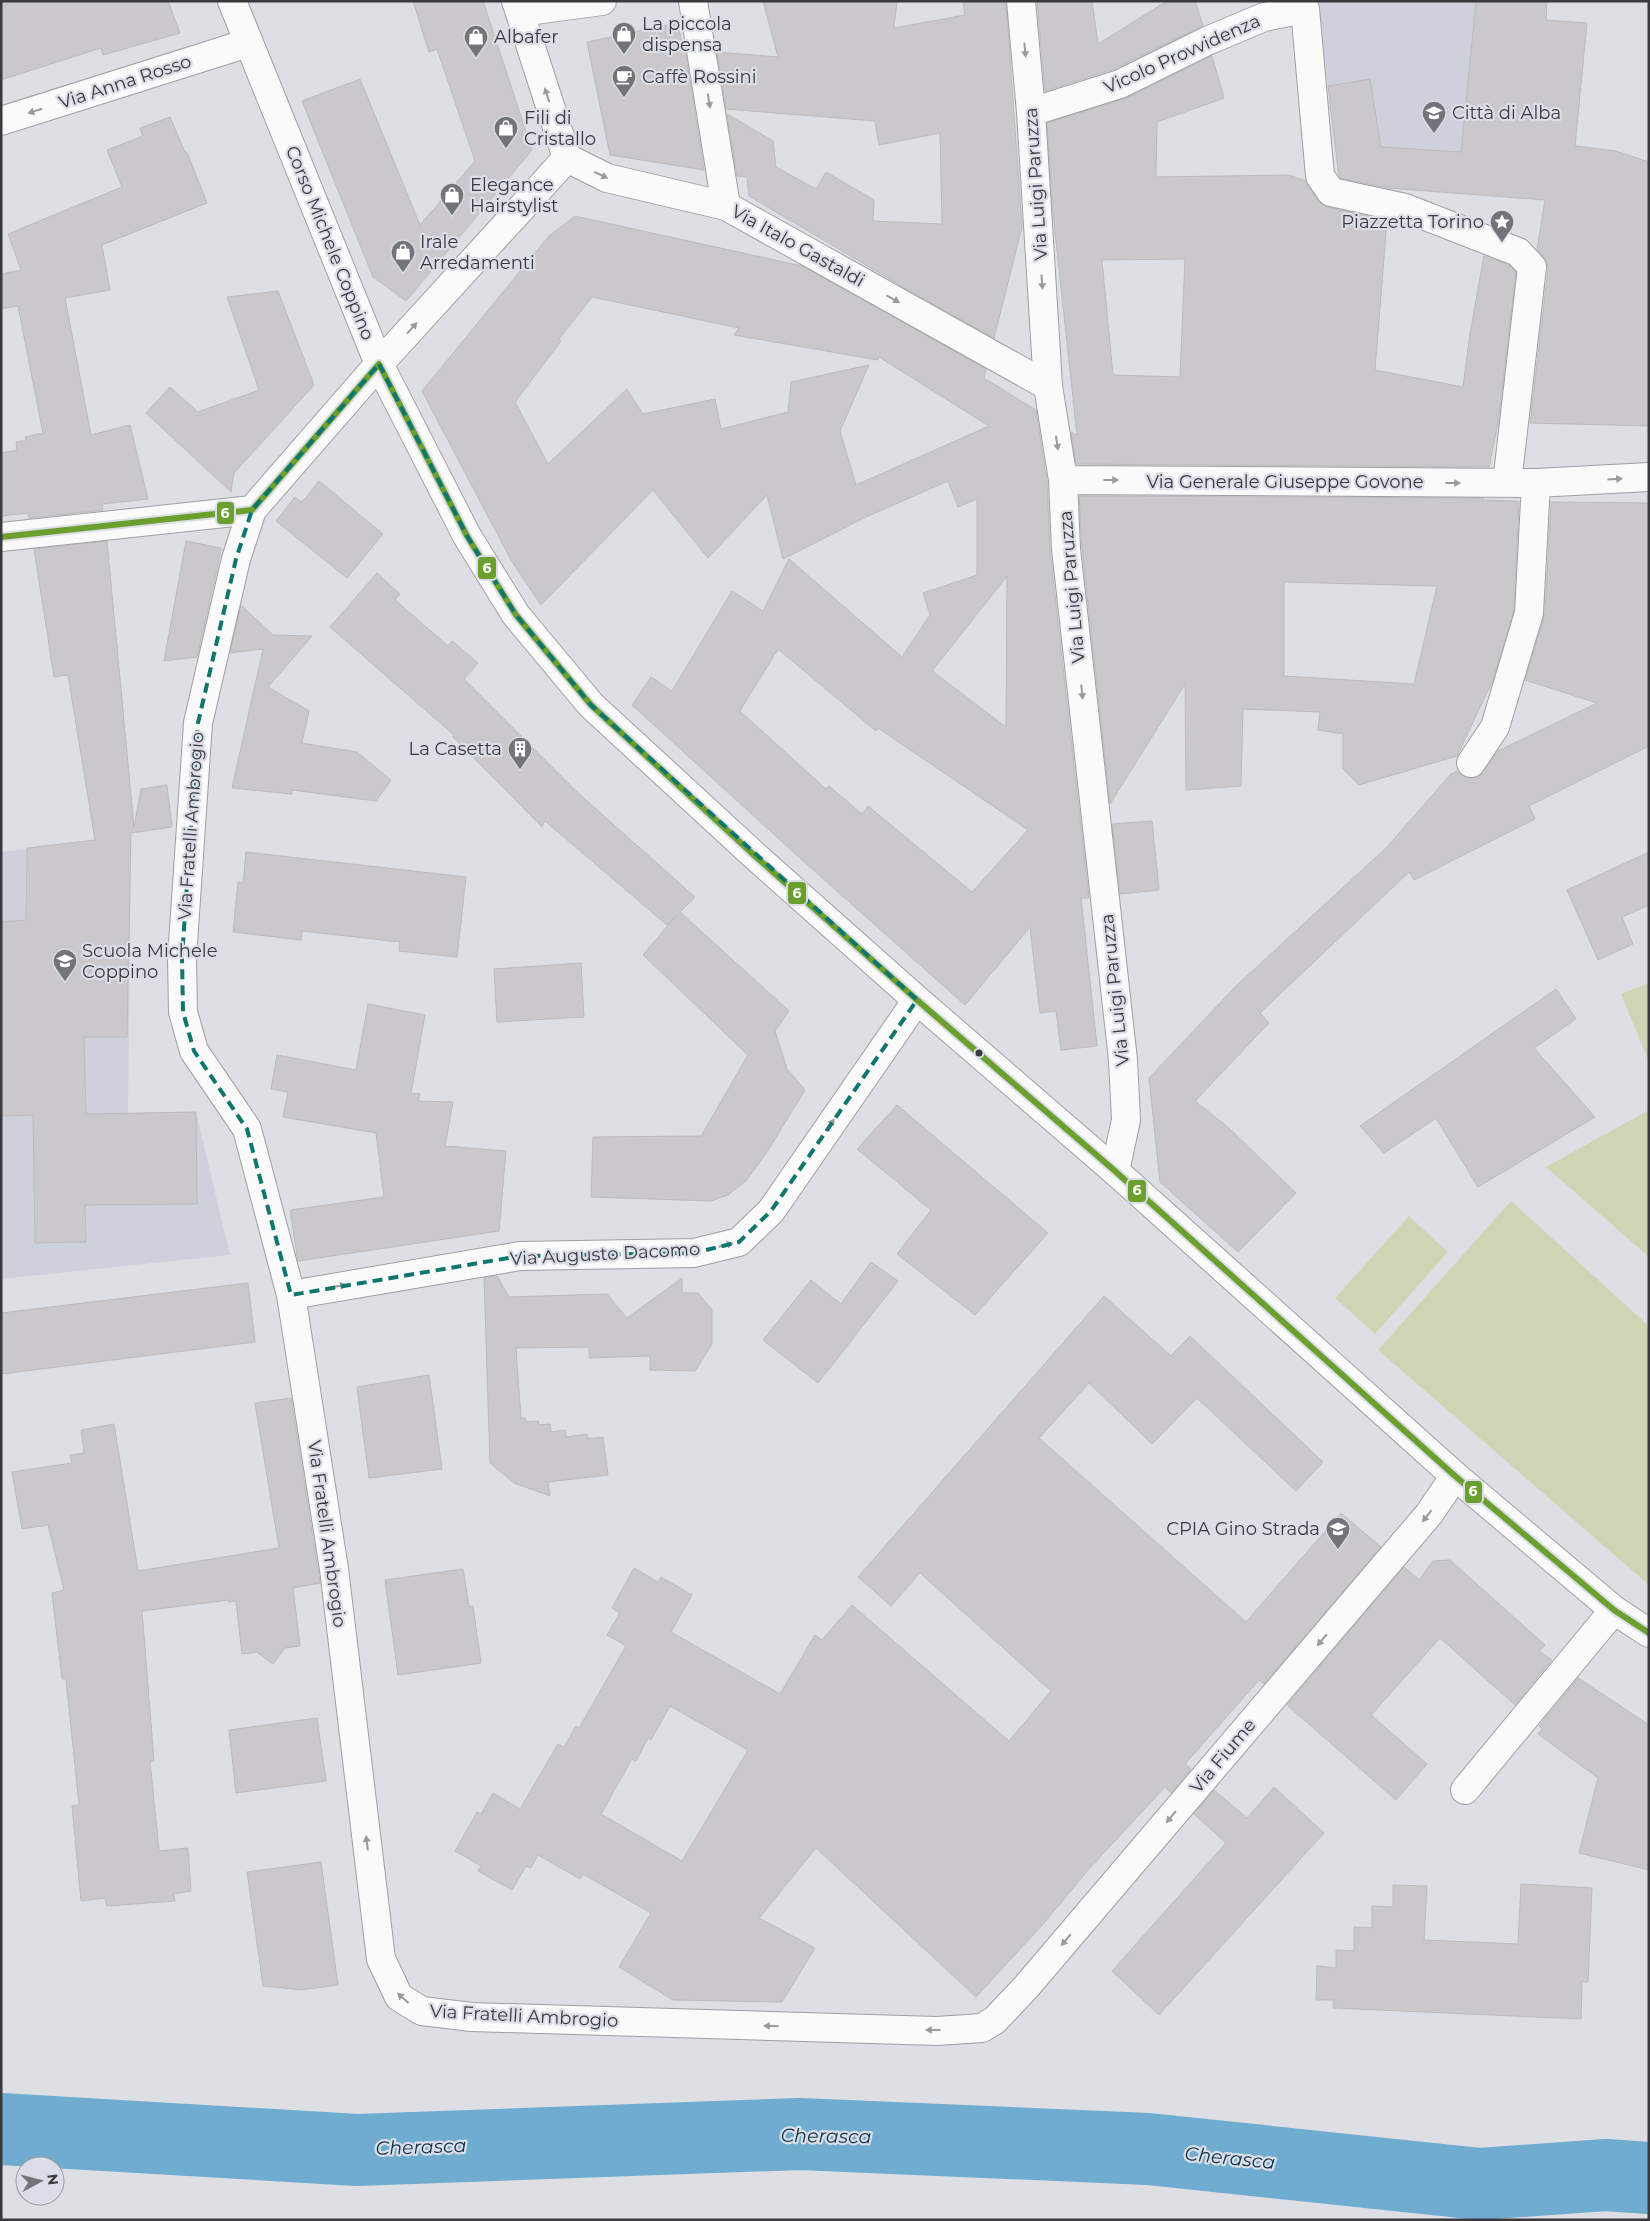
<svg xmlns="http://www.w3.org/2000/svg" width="1650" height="2221" viewBox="0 0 1650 2221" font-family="Montserrat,sans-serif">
  <rect width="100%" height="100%" fill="#dedfe5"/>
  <!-- built -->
  <path fill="#ced0dc" d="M1318,1H1547L1529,199L1361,186L1360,182H1339Z
    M131,836L128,1113L196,1112L230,1255L1,1279V852Z"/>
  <!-- green -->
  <path fill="#ccd6b5" d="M1649,983V1062L1621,994Z
    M1649,1110V1257L1546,1167Z
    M1511,1201L1649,1326V1585L1378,1350Z
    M1409,1216L1448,1252L1375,1334L1335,1298Z"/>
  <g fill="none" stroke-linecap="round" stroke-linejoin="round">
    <!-- river -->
    <path stroke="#6faccf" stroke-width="72" d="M1,2129L357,2150L800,2134L1148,2149L1480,2184L1606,2175L1649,2178"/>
  </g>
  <!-- building -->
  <path fill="#cac8ca" stroke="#bcbabc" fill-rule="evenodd" d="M1,1H168L180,33L103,55L101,48L1,80Z
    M413,1H483L532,150L406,301L373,277L302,101L360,79L420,225L475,161L437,49L429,52Z
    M763,1H897L894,28L965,15L963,1H1006L1022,227L994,338L908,290L749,196L747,177L737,176L727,114L773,141L776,167L816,189L826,172L874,200L873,221L942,224L940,133L879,145L875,121L726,109L717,52L778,57Z
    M1037,1H1092L1098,44L1167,1H1195L1203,26L1114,69L1045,91Z
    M1476,1H1547L1546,20L1587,23L1575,146L1616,151L1649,162V426L1530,423L1548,269L1547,262L1537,250L1545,200L1388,188L1340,178L1339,176L1328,86L1370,79L1381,147L1461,152Z
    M678,23L683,50H685L704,170L610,155L587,42Z
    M1212,56L1224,98L1157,122L1156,177L1289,175L1306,181L1318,201L1327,207L1387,220L1375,370L1463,387L1470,333L1484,256L1509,265L1516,272L1498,423L1489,467L1076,464L1071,432L1077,435L1052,204L1047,123L1127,98ZM1185,259L1180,377L1113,375L1102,260Z
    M170,117L185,152H187L207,203L102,245L110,290L65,298L91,435L130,425L148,499L102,504L103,510L29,518L28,513L1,516V453L17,450L16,442L26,440L25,437L43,433L18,306L1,309V274L21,270L8,234L122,187L107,150L143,136L140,128Z
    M575,216L802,266L986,369L984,378L1036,410L1047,482L1050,551L1089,898H1081L1097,1046L1061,1050L1056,1011L1040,1013L1030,927L965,1005L801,859L632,705L651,677L672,691L732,591L763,611L789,559L902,657L930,615L923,593L977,575V499L958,507L948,481L866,517L783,559L767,495L708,558L653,490L541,605L511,560L422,391L549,236ZM592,297L739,328L734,335L878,360L879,357L989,426L856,485L840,431L869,365L791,382L788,412L721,429L715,399L643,414L627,389L548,464L515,402L561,341L559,339ZM1007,576L1006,727L932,671ZM778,649L876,731L878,728L1028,830L972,892L868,806L862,814L829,786L826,789L740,711Z
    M278,291L314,385L234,473L231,492L146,413L170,387L198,412L259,390L227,297Z
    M319,481L383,534L347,578L276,521L295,497L302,502Z
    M1079,496L1483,498V500L1519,501L1514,610L1493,680L1457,756L1359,785L1343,769V734L1318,730L1320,712L1243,709L1241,786L1186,790L1185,684L1110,804L1082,548ZM1284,582L1437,586L1414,684L1284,676Z
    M1551,502L1649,503V746L1529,806L1535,819L1414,880L1409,872L1260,1013L1269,1023L1195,1101L1230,1129L1296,1193L1238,1252L1160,1182L1149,1078L1236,986L1387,847L1451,774L1457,771L1463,776L1470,778L1478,777L1498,751L1597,703L1525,680L1545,614Z
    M107,541L134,827L141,789L167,785L172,827L131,833L127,1037H84L86,1114L196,1112L197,1204L85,1205L86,1242L35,1243L33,1115L1,1116V922L26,920L27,848L95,840L68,675L54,677L34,549Z
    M186,541L221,548L216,574L197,657L164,661Z
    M377,573L400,594L395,600L448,646L452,641L478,663L464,679L577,792L695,897L680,912L789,1011L775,1031L787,1069L805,1090L767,1152L746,1181L728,1195L711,1201L591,1197L593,1137L701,1136L748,1055L643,955L676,916L667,925L545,821L542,827L453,737L454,735L330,627Z
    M241,605L273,635L312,636L268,687L309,711L302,743L357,752L391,780L376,801L292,790V794L232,788L263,649L230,653Z
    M1152,821L1159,890L1120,894L1112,824Z
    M246,852L466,877L457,957L399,951L400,942L302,931L301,940L233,932L238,882L243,883Z
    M1649,852V905L1622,917L1633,944L1598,960L1567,890Z
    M581,963L584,1017L497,1022L494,969Z
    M1556,989L1576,1019L1534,1048L1595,1117L1478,1187L1436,1118L1384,1153L1360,1126Z
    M368,1004L425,1015L411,1093L420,1094L418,1101L453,1102L445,1146L506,1151L499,1231L298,1261L290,1210L384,1197L376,1133L283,1117L288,1092L271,1089L277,1055L356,1070Z
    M897,1105L1048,1233L975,1315L897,1254L931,1210L857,1149Z
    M871,1262L898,1281L818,1383L763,1340L811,1280L841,1304Z
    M497,1276L509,1297L607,1294L627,1318L682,1278V1293H698L712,1310V1344L695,1371L650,1370V1356L589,1358V1347L516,1348L521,1418H525L526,1422L538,1421L539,1425L550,1424L551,1432L565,1430L566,1437L587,1434L588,1439L603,1437L608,1475L548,1482L550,1496L514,1483L490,1463L484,1278Z
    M248,1283L255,1342L1,1374V1313Z
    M1104,1296L1171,1356L1190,1336L1323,1462L1296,1491L1197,1398L1152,1444L1089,1383L1039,1438L1246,1622L1341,1513L1381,1547L1264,1684L1259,1680L1185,1764L1191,1769L1171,1793L1165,1787L1088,1870L1045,1922L976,1997L816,1848L759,1918L815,1948L782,2002L673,2000L619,1967L651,1913L583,1874L580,1879L538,1855L531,1868L526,1866L512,1890L478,1871L481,1866L455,1851L477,1812L481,1814L493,1793L520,1809L558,1744L564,1747L576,1726L579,1728L626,1646L607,1635L620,1613L612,1608L634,1568L658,1582L661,1577L692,1595L671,1632L780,1694L815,1635L822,1640L852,1605L1009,1741L1051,1691L920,1573L891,1606L858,1577ZM670,1706L748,1750L682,1861L601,1814L632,1759L636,1761L648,1738L651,1740Z
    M429,1375L442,1469L369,1478L357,1387Z
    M291,1398L320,1583L293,1588L300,1646L285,1648L273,1664L257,1652L242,1654L236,1601L229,1602V1600L142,1611L154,1761H150L159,1851L188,1848L191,1891L174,1894L175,1901L107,1906L105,1898L81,1901L72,1806L79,1805L66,1679H62L52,1593L64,1590L48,1525L22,1529L12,1472L72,1463L70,1455L84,1453L81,1430L114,1424L138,1571L279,1548L255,1403Z
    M1450,1560L1545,1645L1539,1651L1552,1660L1515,1705L1440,1638L1371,1715L1427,1764L1396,1800L1287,1705L1404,1567L1419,1580L1433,1561Z
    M463,1569L469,1607L473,1606L481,1663L398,1675L385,1580Z
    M1578,1678L1649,1725V1870L1579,1853L1598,1778L1538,1734L1542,1729L1539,1726Z
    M317,1718L326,1781L236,1793L229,1730Z
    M1274,1787L1324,1833L1159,2015L1112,1971L1226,1843L1194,1814L1214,1790L1247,1818Z
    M321,1862L338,1985L301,1990L263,1986L247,1872Z
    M1521,1884L1592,1888L1588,1982H1582L1581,2019L1333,2008L1334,2000H1316L1317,1966L1336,1968V1950L1354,1951V1927L1372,1928V1906L1393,1907V1885L1427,1886L1424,1940L1518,1944Z"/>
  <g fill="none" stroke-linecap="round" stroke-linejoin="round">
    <defs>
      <path id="minor" d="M516,1L567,158
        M693,1L726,206
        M1021,1L1031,112L1048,386L1063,480L1066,549L1123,1060L1126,1120L1115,1171
        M520,12L602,1
        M1031,112L1120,84L1207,41L1264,17L1305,9L1320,176L1331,192L1405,208L1518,252L1532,267L1507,483
        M1,121L248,43
        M1048,386L726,206L607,178L567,158L379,364L252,510L236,559L198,723L182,958L183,1012L194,1051L247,1129L291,1295L334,1569L381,1959L399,1997L422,2011L472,2017L937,2031L982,2028L995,2020L1027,1986L1429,1514L1455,1476
        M1063,480L1536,483L1649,477
        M1,537L252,510
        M1471,763L1495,727L1529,613L1536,483
        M291,1295L520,1256L694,1253L739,1242L771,1211L917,1000
        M1465,1790L1614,1610"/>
      <path id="major" d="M232,1L379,364L467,536L516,615L591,705L755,856L917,1000L1115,1171L1455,1476L1614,1610L1649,1633"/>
    </defs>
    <!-- minor casing -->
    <use href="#minor" stroke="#9e9fa3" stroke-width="30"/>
    <!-- major casing -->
    <use href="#major" stroke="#9e9fa3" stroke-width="30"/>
    <!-- minor -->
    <use href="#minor" stroke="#fafafb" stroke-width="28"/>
    <!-- major -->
    <use href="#major" stroke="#fafafb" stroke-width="28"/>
    <defs>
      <path id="bus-1" d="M1,537L252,510L379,364L467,536L516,615L591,705L755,856L917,1000L1115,1171L1455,1476L1614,1610L1649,1633"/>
    </defs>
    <!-- bus-1 casing -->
    <use href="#bus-1" stroke="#dbdee8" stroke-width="10"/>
    <!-- bus-1 -->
    <use href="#bus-1" stroke="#6ba02f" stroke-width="6"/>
  </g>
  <!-- one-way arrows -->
  <defs><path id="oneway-solid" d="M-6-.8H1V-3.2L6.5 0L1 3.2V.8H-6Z" transform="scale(1.25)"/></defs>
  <g fill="#9a9a9c">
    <use href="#oneway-solid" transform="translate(1025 50) rotate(85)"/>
    <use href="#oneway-solid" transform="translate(547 95) rotate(-108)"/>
    <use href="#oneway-solid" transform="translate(709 101) rotate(81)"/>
    <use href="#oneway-solid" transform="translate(35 111) rotate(162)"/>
    <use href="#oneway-solid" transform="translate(601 175) rotate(25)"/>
    <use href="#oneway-solid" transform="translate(1042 282) rotate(86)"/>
    <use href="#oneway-solid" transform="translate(893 299) rotate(29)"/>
    <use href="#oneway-solid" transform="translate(412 328) rotate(-48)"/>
    <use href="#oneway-solid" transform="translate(1057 443) rotate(81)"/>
    <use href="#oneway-solid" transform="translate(1615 479) rotate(-3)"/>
    <use href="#oneway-solid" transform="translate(1111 480)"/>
    <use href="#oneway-solid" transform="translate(1453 483)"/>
    <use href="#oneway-solid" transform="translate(1082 692) rotate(84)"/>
    <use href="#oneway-solid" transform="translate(830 1125) rotate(-55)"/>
    <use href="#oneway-solid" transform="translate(726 1245) rotate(-14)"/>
    <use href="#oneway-solid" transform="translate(339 1286) rotate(-10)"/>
    <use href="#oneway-solid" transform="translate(1427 1516) rotate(128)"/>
    <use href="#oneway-solid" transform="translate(1322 1640) rotate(130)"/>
    <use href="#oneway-solid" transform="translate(1171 1817) rotate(130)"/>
    <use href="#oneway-solid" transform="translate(367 1843) rotate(-97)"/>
    <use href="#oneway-solid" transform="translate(1066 1940) rotate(130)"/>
    <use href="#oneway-solid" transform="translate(403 1998) rotate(-138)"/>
    <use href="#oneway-solid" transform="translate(771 2026) rotate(-178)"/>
    <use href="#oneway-solid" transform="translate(933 2030) rotate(-180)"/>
  </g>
  <!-- marked area -->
  <path fill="none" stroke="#0f766e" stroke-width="4" stroke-dasharray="10 6" stroke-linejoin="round" d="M379,364L467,536L516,615L591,705L917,1000L771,1211L739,1242L694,1253L520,1256L291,1295L247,1129L194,1051L183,1012L182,958L198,723L236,559L252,510Z"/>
  <!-- icons -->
  <defs>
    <symbol id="shop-pin" viewBox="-11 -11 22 30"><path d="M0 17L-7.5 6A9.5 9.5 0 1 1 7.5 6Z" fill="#737478" stroke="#dbdee8"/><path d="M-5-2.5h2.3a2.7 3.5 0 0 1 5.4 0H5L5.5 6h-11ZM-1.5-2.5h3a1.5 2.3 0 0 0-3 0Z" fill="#fff"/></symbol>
    <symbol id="cafe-pin" viewBox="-11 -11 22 30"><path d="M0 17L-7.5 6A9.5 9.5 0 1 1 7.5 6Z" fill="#737478" stroke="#dbdee8"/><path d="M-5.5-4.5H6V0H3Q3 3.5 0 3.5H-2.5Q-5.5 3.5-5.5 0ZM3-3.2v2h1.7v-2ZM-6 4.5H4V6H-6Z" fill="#fff"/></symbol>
    <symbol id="school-pin" viewBox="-11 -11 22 30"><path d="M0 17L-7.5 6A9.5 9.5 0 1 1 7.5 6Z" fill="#737478" stroke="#dbdee8"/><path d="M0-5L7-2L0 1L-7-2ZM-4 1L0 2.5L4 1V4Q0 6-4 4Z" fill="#fff"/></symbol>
    <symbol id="sight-pin" viewBox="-11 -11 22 30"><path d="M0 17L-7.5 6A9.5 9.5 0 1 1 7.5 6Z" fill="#737478" stroke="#dbdee8"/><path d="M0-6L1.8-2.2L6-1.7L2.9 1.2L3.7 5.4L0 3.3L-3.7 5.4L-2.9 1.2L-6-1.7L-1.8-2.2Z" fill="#fff"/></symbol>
    <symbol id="building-pin" viewBox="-11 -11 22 30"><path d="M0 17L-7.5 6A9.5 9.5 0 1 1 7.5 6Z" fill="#737478" stroke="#dbdee8"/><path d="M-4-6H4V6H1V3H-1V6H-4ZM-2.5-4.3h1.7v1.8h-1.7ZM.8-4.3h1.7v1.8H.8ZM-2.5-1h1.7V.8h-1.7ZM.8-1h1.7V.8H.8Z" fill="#fff"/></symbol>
  </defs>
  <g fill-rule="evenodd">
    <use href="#shop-pin" x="610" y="20" width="28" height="38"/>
    <use href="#shop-pin" x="462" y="23" width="28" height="38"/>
    <use href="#cafe-pin" x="610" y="63" width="28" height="38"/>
    <use href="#school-pin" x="1420" y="99" width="28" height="38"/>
    <use href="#shop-pin" x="492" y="114" width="28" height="38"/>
    <use href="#shop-pin" x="438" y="181" width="28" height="38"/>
    <use href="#sight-pin" x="1488" y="208" width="28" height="38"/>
    <use href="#shop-pin" x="389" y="238" width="28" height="38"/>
    <use href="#building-pin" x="506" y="735" width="28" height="38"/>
    <use href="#school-pin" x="51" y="947" width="28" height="38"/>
    <use href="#school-pin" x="1324" y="1515" width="28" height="38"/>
  </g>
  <!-- markers -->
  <circle fill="#393a3e" stroke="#dbdee8" stroke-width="2" cx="979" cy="1053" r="4.5"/>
  <g text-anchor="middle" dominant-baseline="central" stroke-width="4.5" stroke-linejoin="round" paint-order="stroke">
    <!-- poi labels -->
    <g font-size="18" fill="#393a3e" stroke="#dbdee8" text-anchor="start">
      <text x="642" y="24">La piccola<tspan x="642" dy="21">dispensa</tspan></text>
      <text x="494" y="37">Albafer</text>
      <text x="642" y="77">Caffè Rossini</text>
      <text x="1452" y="113">Città di Alba</text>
      <text x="524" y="118">Fili di<tspan x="524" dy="21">Cristallo</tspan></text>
      <text x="470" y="185">Elegance<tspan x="470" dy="21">Hairstylist</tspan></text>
      <text x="1484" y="222" text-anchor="end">Piazzetta Torino</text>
      <text x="420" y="242">Irale<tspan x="420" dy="21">Arredamenti</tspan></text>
      <text x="502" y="749" text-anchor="end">La Casetta</text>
      <text x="82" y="951">Scuola Michele<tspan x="82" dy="21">Coppino</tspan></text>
      <text x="1320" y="1529" text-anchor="end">CPIA Gino Strada</text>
    </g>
    <!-- street labels -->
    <g font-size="18" fill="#393a3e" stroke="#dbdee8">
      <text transform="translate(1182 54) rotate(-24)">Vicolo Provvidenza</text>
      <text transform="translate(125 82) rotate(-18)">Via Anna Rosso</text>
      <text transform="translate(1036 184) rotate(-94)">Via Luigi Paruzza</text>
      <text transform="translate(330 243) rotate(68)">Corso Michele Coppino</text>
      <text transform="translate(798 246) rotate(29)">Via Italo Gastaldi</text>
      <text x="1285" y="482">Via Generale Giuseppe Govone</text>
      <text transform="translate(1072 587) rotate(-95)">Via Luigi Paruzza</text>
      <text transform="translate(191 826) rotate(-86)">Via Fratelli Ambrogio</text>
      <text transform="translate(1115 990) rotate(-96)">Via Luigi Paruzza</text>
      <text transform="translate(605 1254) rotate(-3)">Via Augusto Dacomo</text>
      <text transform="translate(327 1534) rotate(82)">Via Fratelli Ambrogio</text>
      <text transform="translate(1223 1756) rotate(-50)">Via Fiume</text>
      <text transform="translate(524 2016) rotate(3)">Via Fratelli Ambrogio</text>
    </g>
    <!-- water labels -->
    <g font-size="19" font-style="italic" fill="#0e3448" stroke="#dbdee8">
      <text transform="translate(826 2136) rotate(1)">Cherasca</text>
      <text transform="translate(421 2147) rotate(-2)">Cherasca</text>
      <text transform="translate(1230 2158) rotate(6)">Cherasca</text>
    </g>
  </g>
  <g stroke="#dbdee8" stroke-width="2">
    <rect x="216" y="501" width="19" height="24" rx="5" fill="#6ba02f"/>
    <rect x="477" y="556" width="20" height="24" rx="5" fill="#6ba02f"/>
    <rect x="787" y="881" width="20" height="24" rx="5" fill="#6ba02f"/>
    <rect x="1127" y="1179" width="20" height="24" rx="5" fill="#6ba02f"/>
    <rect x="1464" y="1480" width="19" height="24" rx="5" fill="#6ba02f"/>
  </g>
  <g font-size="14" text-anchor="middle" font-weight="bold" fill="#fff">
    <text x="225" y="518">6</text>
    <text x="487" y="573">6</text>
    <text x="797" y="898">6</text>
    <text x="1137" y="1195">6</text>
    <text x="1473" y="1496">6</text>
  </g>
  <!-- border -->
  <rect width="1650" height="2221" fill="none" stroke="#393a3e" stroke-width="5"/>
  <!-- north arrow -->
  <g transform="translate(40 2181) rotate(83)"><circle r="24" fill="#dbdee8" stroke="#9a9ca4"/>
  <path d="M0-4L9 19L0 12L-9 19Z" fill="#737478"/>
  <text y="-8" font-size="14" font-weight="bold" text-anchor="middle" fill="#393a3e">N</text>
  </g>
</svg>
